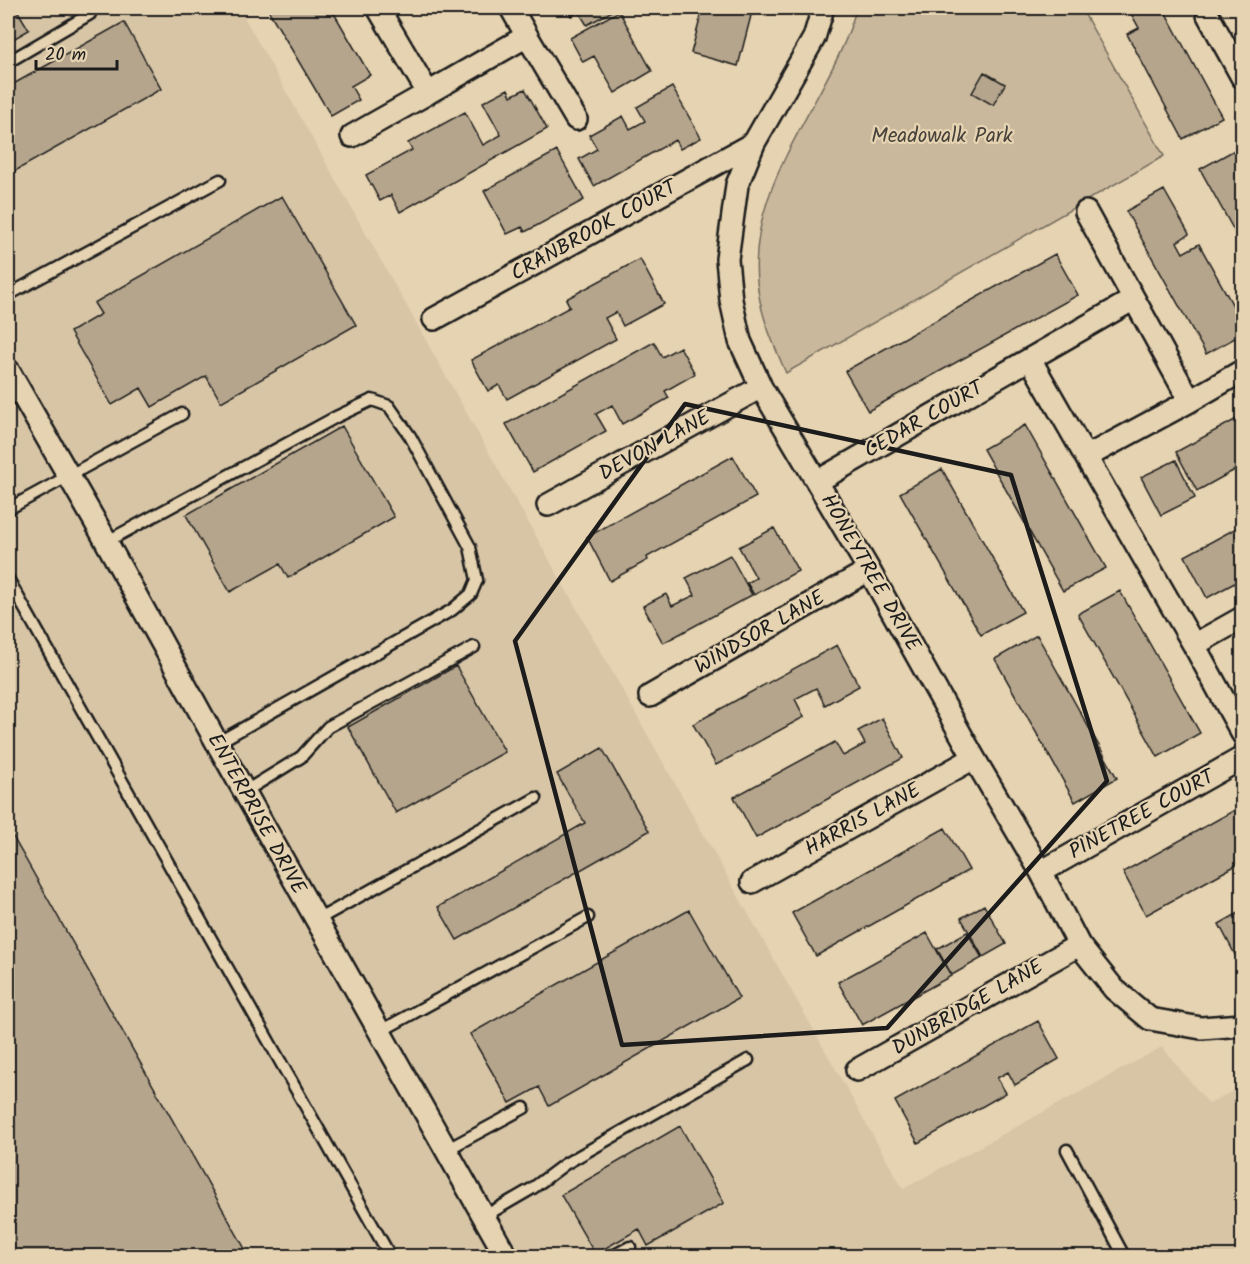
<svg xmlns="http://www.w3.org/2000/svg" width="1250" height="1264" viewBox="0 0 1250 1264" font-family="Kalam,sans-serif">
  <rect width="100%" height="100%" fill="#e6d3b1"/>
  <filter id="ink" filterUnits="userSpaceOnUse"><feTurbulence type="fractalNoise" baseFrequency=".0167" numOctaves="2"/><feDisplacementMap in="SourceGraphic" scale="12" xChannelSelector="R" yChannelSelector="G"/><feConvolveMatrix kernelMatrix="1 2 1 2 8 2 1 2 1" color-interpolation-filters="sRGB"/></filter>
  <g filter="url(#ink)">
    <!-- built -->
    <path fill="#d7c5a6" d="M8,8H239L903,1189L1162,1047L1209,1104L1242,1086V1256H8Z"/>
    <!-- green -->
    <path fill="#c9b89c" stroke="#726a5c" stroke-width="1.5" d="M856,8H1081L1164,156L786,373C776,350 765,326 760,301C744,226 782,162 816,99C831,71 849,39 856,8Z"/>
    <!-- building -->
    <path fill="#b5a58c" stroke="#1c1c1c" stroke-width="1.5" d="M8,8H16L29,30L8,42Z
      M267,8H331L370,75L351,86L359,100L331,116Z
      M566,8H615L616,9L587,25L579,12L571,16Z
      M703,8H753L738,66L691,53Z
      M1128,8H1163L1222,117L1183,139L1127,34L1139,28Z
      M619,11L652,71L615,93L594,56L583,62L570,38Z
      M124,22L161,89L8,175V87Z
      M984,72L1005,84L993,105L972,93Z
      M672,87L701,138L680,149L675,140L594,186L579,159L597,149L589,135L623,116L630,129L645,121L637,107Z
      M508,89L511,96L525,89L547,129L400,212L391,195L380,201L366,175L412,150L408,143L465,112L483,145L501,135L483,102Z
      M1240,147L1242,150V245L1200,169Z
      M557,151L584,200L525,232L522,227L507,234L484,191Z
      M1164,190L1189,234L1177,242L1183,253L1199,244L1242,322V334L1206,354L1126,211Z
      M282,196L356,325L221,402L206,376L152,407L141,388L112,405L70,332L101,314L94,303Z
      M1055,254L1078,295L868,411L845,371Z
      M640,259L664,304L623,326L616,312L605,318L616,339L507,399L499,385L488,391L471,360L570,307L566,299Z
      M654,342L662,357L680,347L695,374L665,391L669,398L622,424L612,405L596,414L606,431L533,472L506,424Z
      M1242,416V466L1197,491L1176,452Z
      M1025,425L1106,568L1063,591L983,449Z
      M342,426L394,517L288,578L280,564L230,592L186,515Z
      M733,456L756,497L647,557L648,560L610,581L587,537Z
      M1176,460L1195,498L1161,515L1141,477Z
      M942,469L1023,612L981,635L900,493Z
      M1242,525V579L1207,598L1185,556Z
      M774,528L798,571L754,595L747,583L756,578L739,547Z
      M730,555L752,595L663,643L643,606L666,594L672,606L695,595L686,578Z
      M1120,591L1200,733L1158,757L1078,614Z
      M1037,635L1117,778L1075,802L995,659Z
      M837,645L859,686L825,705L816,688L795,699L804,717L716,765L693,724Z
      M456,666L505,752L396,813L348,727Z
      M882,718L903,758L756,838L734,797L835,742L843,756L865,744L858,731Z
      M602,748L649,831L457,940L438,907L585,823L557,774Z
      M1242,806V862L1146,915L1123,872Z
      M8,828L249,1256H8Z
      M945,828L969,870L816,956L792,913Z
      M984,905L1006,944L983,957L961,918Z
      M689,910L739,998L549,1106L539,1087L510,1103L470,1034Z
      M1242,911V968L1219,924Z
      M967,932L982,958L952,975L937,949Z
      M927,933L951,976L862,1025L838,982Z
      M1038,1021L1059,1059L1015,1085L1008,1072L997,1078L1006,1093L918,1143L895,1101Z
      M680,1126L724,1203L648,1246L639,1229L595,1254L561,1195Z"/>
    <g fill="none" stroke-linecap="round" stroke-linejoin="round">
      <defs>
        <path id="service" d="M8,62L90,14L86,8
          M8,295L220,180
          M8,509L182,414
          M106,542L336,417L372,400L389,406L410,436L470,547L477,580L471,594L452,610L217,743
          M8,579L390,1256
          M244,792L301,757L328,727L474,647
          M317,920L536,798
          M379,1032L588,917
          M446,1150L524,1108
          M1067,1150L1124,1256
          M483,1217L533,1188L565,1164L748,1060
          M613,1256L630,1247"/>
        <path id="minor" d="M378,8L428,93L527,36L511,8
          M823,8L814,38L754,143L737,185L727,259L731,300L740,341L761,387L869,570L974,758L1041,872L1079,945L1114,989L1150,1019L1201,1028L1242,1025
          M1208,15L1242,77
          M527,36L576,119
          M352,136L428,93
          M1086,212L1134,299
          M434,319L754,143
          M8,370L101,532L217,743L506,1256
          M1190,401L1242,371
          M1086,457L1194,645
          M818,481L1134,299L1190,401L1086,457L1030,359
          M548,505L761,387
          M1242,618L1194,645L1242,733
          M650,696L869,570
          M1041,872L1242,758
          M752,882L974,758
          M857,1070L1079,945"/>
      </defs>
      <!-- service casing -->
      <use href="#service" stroke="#1c1c1c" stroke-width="15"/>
      <!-- minor casing -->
      <use href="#minor" stroke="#1c1c1c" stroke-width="26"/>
      <!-- service -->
      <use href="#service" stroke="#e6d3b1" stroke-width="10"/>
      <!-- minor -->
      <use href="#minor" stroke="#e6d3b1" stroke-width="21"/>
    </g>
  </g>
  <!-- marked area -->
  <path fill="none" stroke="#1c1c1c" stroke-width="4.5" stroke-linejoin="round" d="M685,404L1011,475L1107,781L887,1028L622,1045L515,641Z"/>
  <g text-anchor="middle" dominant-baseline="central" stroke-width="4.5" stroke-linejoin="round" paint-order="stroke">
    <!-- park labels -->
    <g font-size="21" fill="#47433c" stroke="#e6d3b1">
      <text x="942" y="136">Meadowalk Park</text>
    </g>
    <!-- street labels -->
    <g font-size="21" fill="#1c1c1c" stroke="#e6d3b1">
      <text transform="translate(594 231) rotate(-29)">CRANBROOK COURT</text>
      <text transform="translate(924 420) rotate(-30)">CEDAR COURT</text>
      <text transform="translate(655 446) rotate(-29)">DEVON LANE</text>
      <text transform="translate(870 573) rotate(60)">HONEYTREE DRIVE</text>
      <text transform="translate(760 633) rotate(-30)">WINDSOR LANE</text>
      <text transform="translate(256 814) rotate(61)">ENTERPRISE DRIVE</text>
      <text transform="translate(1142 815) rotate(-29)">PINETREE COURT</text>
      <text transform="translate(863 820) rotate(-29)">HARRIS LANE</text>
      <text transform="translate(968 1008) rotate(-30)">DUNBRIDGE LANE</text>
    </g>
  </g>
  <!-- margin -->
  <rect width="1250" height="1264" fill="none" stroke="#e6d3b1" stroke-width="30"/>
  <rect x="15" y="15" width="1220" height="1234" fill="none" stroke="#1c1c1c" stroke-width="2" filter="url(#ink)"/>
  <!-- scale -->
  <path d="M36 60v9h81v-9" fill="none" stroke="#1c1c1c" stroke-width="3"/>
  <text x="45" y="60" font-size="18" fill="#1c1c1c" stroke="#e6d3b1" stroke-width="4.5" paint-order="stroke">20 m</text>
</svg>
